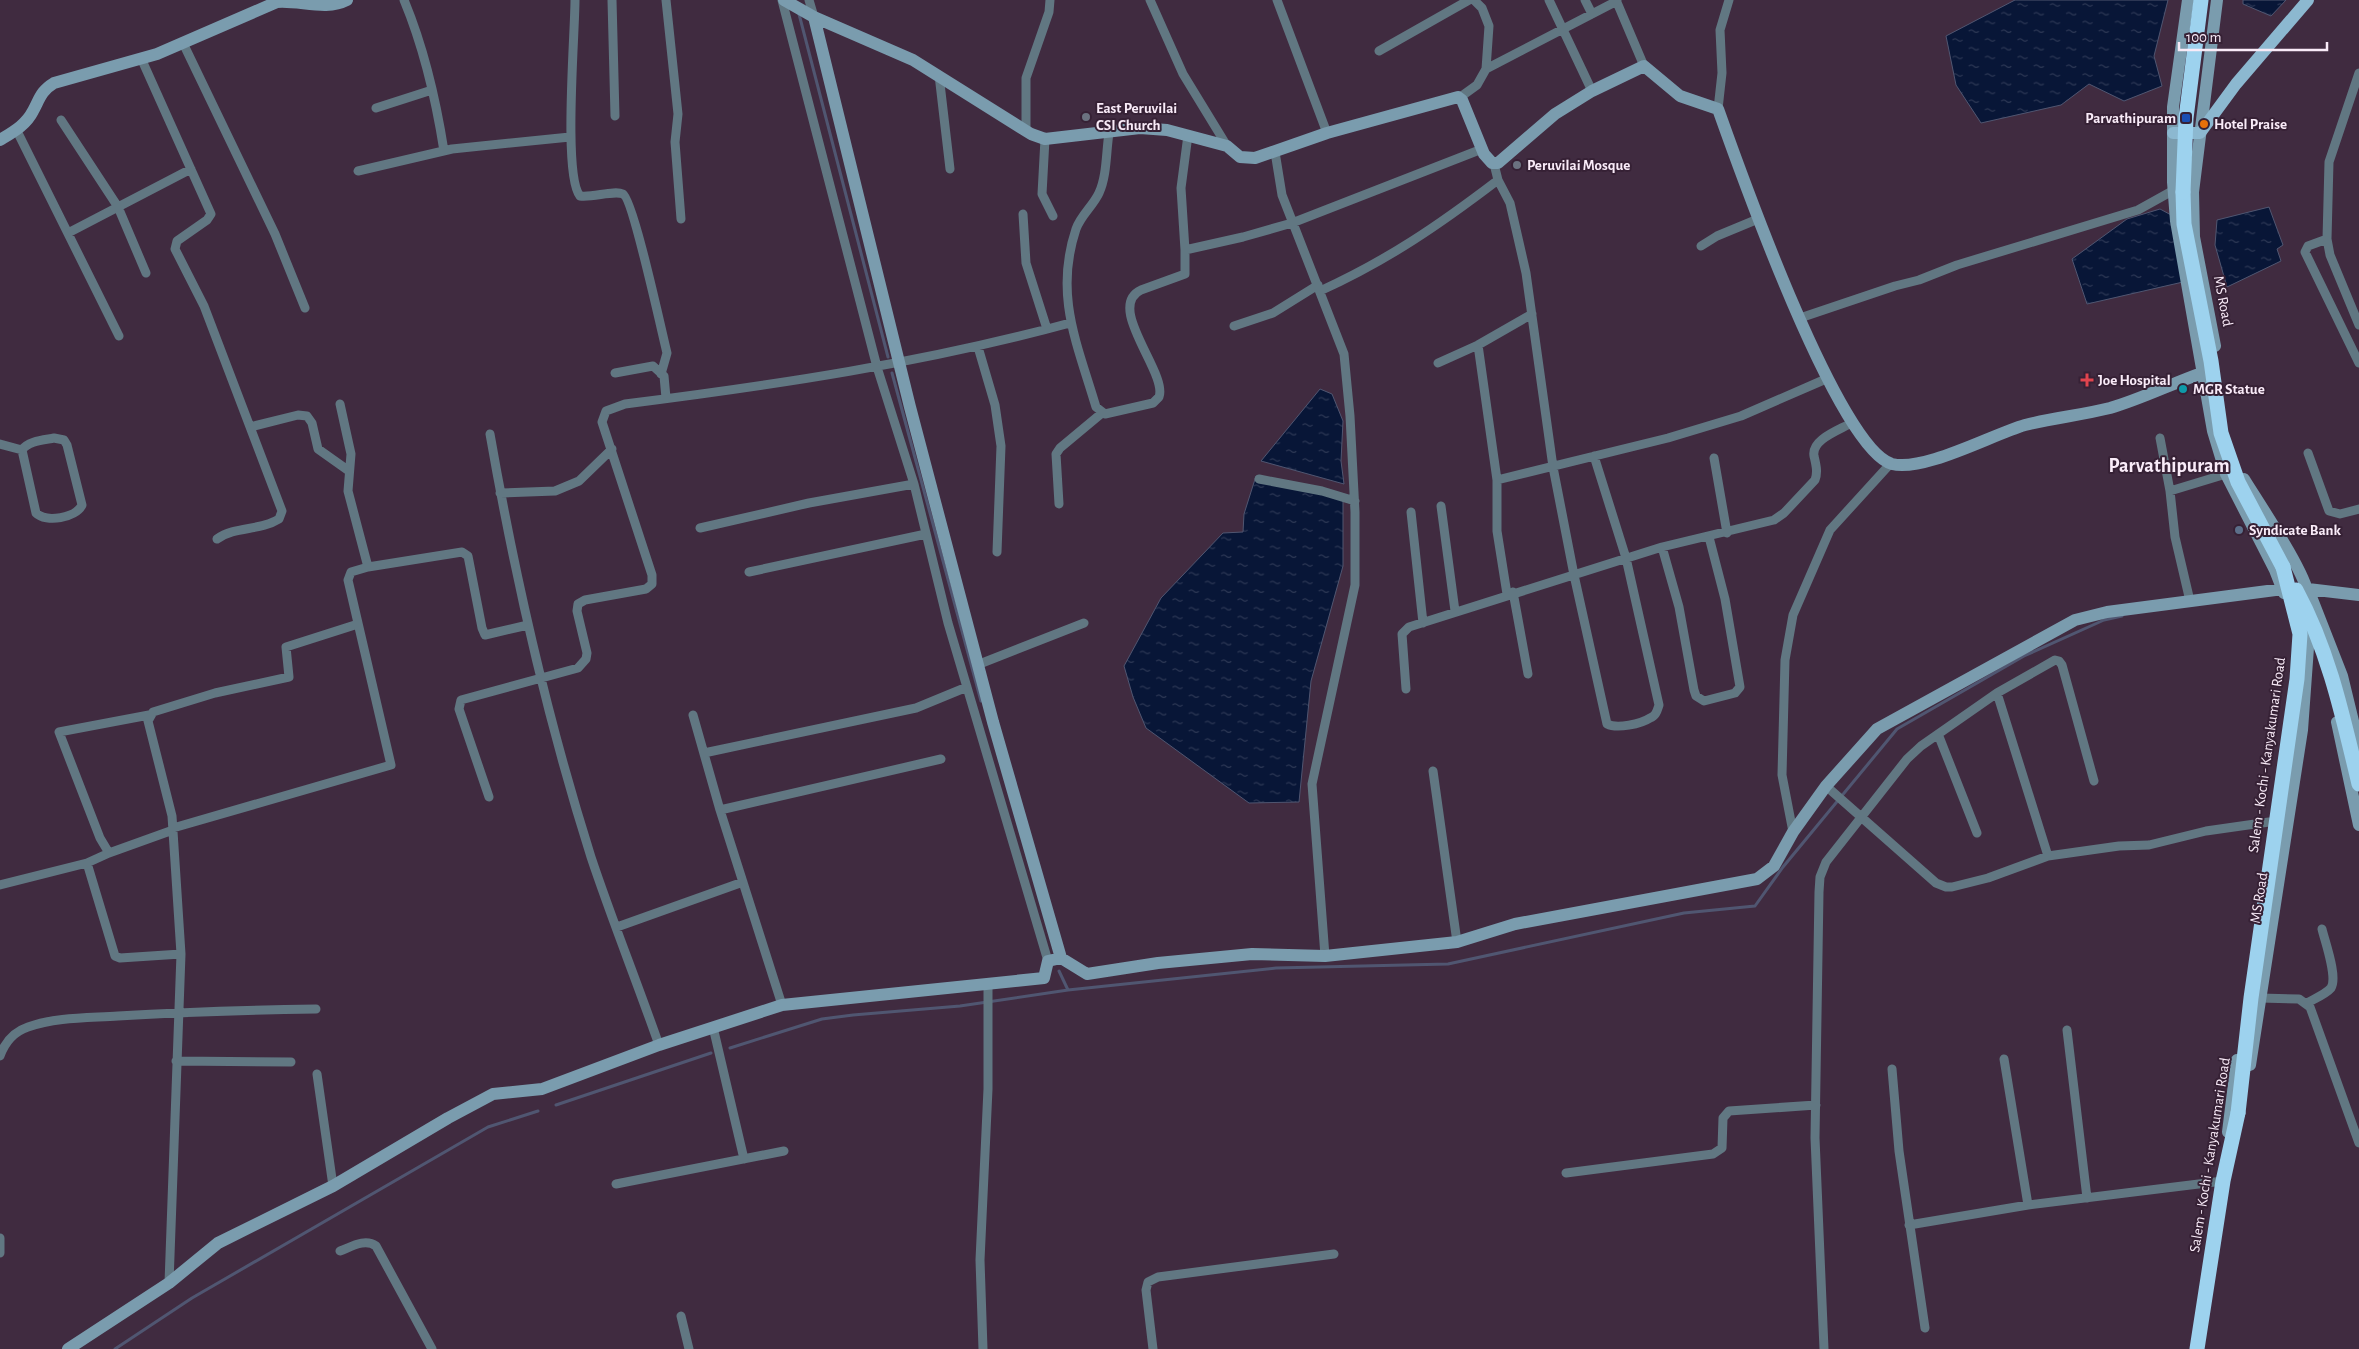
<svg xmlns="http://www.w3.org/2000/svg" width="2359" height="1349" viewBox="0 0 2359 1349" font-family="'Alegreya Sans',sans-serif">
  <defs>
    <pattern id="water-ripples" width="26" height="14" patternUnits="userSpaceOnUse" patternTransform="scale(1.25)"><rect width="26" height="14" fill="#081637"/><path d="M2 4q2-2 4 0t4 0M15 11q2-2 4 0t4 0" fill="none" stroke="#2d3855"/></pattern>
  </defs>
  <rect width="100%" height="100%" fill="#402b40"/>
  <!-- water -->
  <path fill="url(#water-ripples)" stroke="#505671" d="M2015,0H2168L2154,56L2162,86L2124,101L2089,84L2061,105L1981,123L1956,85L1946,36Z
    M2243,0H2286L2271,16L2243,4Z
    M2269,207L2283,245L2277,249L2281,261L2227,287L2215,245L2217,220Z
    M2160,209L2173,216L2183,282L2087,304L2072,259L2127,219Z
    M1320,389L1332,394L1343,421L1341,461L1344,484L1261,461Z
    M1256,476L1343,499V566L1311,681L1299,802L1249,803L1146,728L1133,697L1124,666L1161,598L1223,533L1243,532L1244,514Z"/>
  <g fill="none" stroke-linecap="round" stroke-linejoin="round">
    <!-- stream -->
    <path stroke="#505671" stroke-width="3" d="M799,14L888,357
      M892,373L981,701
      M1059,971L1068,990
      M730,1048L822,1019L853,1015L960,1006L1068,990L1276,968L1448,964L1684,913L1755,906L1783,867L1897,729L2024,656L2104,620L2122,616
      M556,1105L711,1053
      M115,1349L192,1298L488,1127L538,1111"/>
    <!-- street -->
    <path stroke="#617782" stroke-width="9" d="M404,0C424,48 436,100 444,151
      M575,0C575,34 563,176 580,196C592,198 614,190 623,194C633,199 662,333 667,353L661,374
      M612,0L615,116
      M666,0L678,114L675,142L681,219
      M782,0L877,367L914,484L948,623L1048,961
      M809,0L814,17
      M1150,0L1183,74L1227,146
      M1277,0L1327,133
      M1549,0L1592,91
      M1585,0L1592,14
      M1616,0L1644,66
      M183,43L275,234L305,308
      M1379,51L1469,0
      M141,58L211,214L207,220L177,241L175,249L204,306L282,511L279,519C260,531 235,526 217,539
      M1486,69L1617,1
      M2359,73L2329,162L2327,239L2330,255L2359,325
      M939,75L950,169
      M1459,98L1477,85L1486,69L1489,26L1482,8L1474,0
      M376,108L432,90
      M1718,109L1722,73L1720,30L1729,0
      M61,120L118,207L146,273
      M16,129L119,336
      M1026,130V78L1049,12L1050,0
      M1109,133C1106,152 1107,176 1099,193C1093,206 1081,215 1076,229C1054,295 1077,343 1096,407L1105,414L1153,403L1159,397C1168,373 1105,307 1141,290L1185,274V250L1243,237L1292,223L1482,149
      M1045,139L1042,194L1053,216
      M1275,152L1282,195L1344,354L1350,416L1355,512V585L1312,784L1325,956
      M358,171L452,149L570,137
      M1498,180L1510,203L1526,273L1553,467L1574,575L1607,724C1617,729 1641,724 1650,718C1656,716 1657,711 1659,705L1626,558L1594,456
      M1023,214L1026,263L1047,329
      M68,233L191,169
      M2327,239L2308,246L2305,252L2359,363
      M1701,246L1717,236L1758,219
      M1185,250L1181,188L1188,135
      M1320,291C1388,260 1439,225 1498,180L1494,164
      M1800,318L1895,286L1919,280L1957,265L2138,210L2174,190
      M1234,326L1273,313L1318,285
      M1478,345L1497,480V531L1507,594
      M978,347L995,405L1001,446L997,552
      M1438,363L1478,345L1532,314
      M615,373L653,366L664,376L666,398
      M340,404L351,454L348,491L368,567
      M250,427L298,415L307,416L312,423L318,449L349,471
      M490,434C515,577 547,718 591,857C612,920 637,982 659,1045
      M54,438L64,440L67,445L82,505C76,518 46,523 36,513L22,450C28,441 44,440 54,438Z
      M2160,438L2170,491L2175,537L2190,601
      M0,444L22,450
      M2308,453L2329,511L2340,514L2359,509
      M1714,458L1727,533
      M1259,479L1322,491L1355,501
      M1497,480L1668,438L1741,416L1826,379
      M2170,491L2226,474
      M500,493L555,491L579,481L612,449
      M1059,504L1056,454L1060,448L1102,413
      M1441,506L1455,611
      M1411,512L1423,623
      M700,528L809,503L914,484
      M1662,547L1679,607L1694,690L1696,696L1704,701L1735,693L1740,687L1725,599L1709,537
      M749,572L926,534
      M1513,592L1528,674
      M977,665L1084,623
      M1406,689L1402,634L1409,627L1662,547L1774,520L1784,513L1815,480C1818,472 1816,465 1814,456C1811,439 1840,430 1853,422
      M1997,693L2048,856
      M693,715L720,810L782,1005
      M1938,734L1977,833
      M704,753L916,708L967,687
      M1433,771L1457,942
      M1826,786L1936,883L1946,887H1952L1988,878L2048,856L2119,846L2149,845L2206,831L2269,822
      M489,797L459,709L461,700L578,668L586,659L587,653L577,611L578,604L585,600L646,589L652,584V575L602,422L606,411L625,404C775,385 924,363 1070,323
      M720,810L941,759
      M173,828L391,765L348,580L351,572L368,567L462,552L468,556L482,628L485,635L528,625
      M1793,832L1782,775L1785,660L1793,615L1830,530L1891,463
      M109,853L173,830
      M87,863L115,956L120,958L181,954
      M0,885L87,863L109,853L100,838L59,732L149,715
      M617,927L743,882
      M2260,998L2299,999L2310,1007L2359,1143
      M2307,1003C2314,999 2326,994 2331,988C2338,977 2325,942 2322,929
      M713,1027L744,1159
      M2067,1030L2087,1198
      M0,1056C5,1042 13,1032 28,1027C56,1017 88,1018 118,1016C184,1012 250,1010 316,1009
      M2004,1059L2028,1205
      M176,1061L291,1062
      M1892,1069L1899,1151L1925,1328
      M317,1074L333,1186
      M1566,1173L1713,1154L1722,1148L1723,1118L1729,1111L1816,1105
      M616,1184L784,1151
      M1909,1225L2028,1205L2223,1181
      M0,1238V1253
      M340,1251C351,1247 365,1238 376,1246L432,1349
      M169,1283L181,954L172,816L148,721L153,712L215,693L289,677L286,647L358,624
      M681,1316L689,1349
      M983,1349L980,1260L988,1089V983
      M1153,1349L1146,1290L1148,1282L1158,1277L1334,1254
      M1824,1349L1815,1138L1819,892L1820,877L1826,862L1907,759L1921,746L1997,693L2055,660L2059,661L2062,665L2094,781"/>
    <!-- secondary -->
    <path stroke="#7a9cae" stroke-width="12" d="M784,0L814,17L913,60L1031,134L1045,139L1140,128L1167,130L1227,146L1240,157L1255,158L1327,133L1458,97L1462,100L1484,154L1492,163H1498L1555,114L1592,91L1644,66L1680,96L1718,109C1739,168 1838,449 1892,464C1924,472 1991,435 2025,425C2053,418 2082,415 2110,408C2141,399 2171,384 2202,373
      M2188,0L2173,107V182L2176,221L2213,431L2226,474L2275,570L2284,593
      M814,17L910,407L993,722L1061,958
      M0,140C13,132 26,125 33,111C40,98 41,91 54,83L157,54L277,2C300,0 326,11 347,0
      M2215,346L2194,237L2193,192L2217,0
      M2244,479C2258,502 2306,573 2308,595
      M2308,589L2342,676L2359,746
      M2337,722L2359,825
      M2250,1065L2302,730L2310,620
      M2228,1132L2237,1060
      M68,1349L169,1283L218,1243L333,1186L448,1118L493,1094L542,1089L659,1045L782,1005L1044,978L1048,961L1061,958L1087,974L1158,963L1252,954L1325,956L1457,942L1515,924L1757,879L1774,866L1793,832L1826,786L1877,729L2075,620L2107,612L2283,589H2308L2359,595"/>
    <!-- primary -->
    <path stroke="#8cb8d0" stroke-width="12" d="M2173,133H2200L2236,84L2308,0"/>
    <!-- highway -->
    <path stroke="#9dd2ee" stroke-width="15" d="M2183,192L2184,224L2211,361L2221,433L2238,482L2283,567
      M2197,1349L2223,1181L2238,1113"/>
    <!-- highway-bridge -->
    <path stroke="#9dd2ee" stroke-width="15" d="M2183,192L2186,118L2201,0
      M2296,590C2329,651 2343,717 2359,784
      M2238,1113L2251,998L2297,679L2300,634L2283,567"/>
  </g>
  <!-- markers -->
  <g fill="#6b7280" stroke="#362135" stroke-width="2">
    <circle cx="1086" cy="117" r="5"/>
    <circle cx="1517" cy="165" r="5"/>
  </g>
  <rect fill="#1a4fb4" stroke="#362135" stroke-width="2" x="2181" y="113" width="10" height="10" rx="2.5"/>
  <circle fill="#e8710a" stroke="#362135" stroke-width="2" cx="2204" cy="124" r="5"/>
  <path fill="#e0444e" stroke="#362135" stroke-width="2" d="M2084.5 372.5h5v5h5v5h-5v5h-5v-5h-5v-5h5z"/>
  <circle fill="#0f9aa8" stroke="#362135" stroke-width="2" cx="2183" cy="389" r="5"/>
  <circle fill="#5c6f8a" stroke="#362135" stroke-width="2" cx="2239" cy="530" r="5"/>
  <g text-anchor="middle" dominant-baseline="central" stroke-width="4" stroke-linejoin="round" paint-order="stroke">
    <!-- poi labels -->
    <g font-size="15" font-weight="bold" fill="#f9ebf8" stroke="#362135" text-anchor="start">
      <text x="1096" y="108">East Peruvilai<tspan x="1096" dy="17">CSI Church</tspan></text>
      <text x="2176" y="118" text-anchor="end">Parvathipuram</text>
      <text x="2214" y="124">Hotel Praise</text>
      <text x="1527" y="165">Peruvilai Mosque</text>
      <text x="2098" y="380">Joe Hospital</text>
      <text x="2193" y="389">MGR Statue</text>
      <text x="2249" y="530">Syndicate Bank</text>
    </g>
    <!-- street labels -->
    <g font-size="15" fill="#f9ebf8" stroke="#362135">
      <text transform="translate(2223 301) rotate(79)">MS Road</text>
      <text transform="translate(2267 755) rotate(-82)">Salem - Kochi - Kanyakumari Road</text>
      <text transform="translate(2259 898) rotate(-81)">MS Road</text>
      <text transform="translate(2210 1155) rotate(-81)">Salem - Kochi - Kanyakumari Road</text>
    </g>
    <!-- district labels -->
    <g font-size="20" font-weight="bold" fill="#f9ebf8" stroke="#362135">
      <text x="2169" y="466">Parvathipuram</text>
    </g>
  </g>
  <!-- scale -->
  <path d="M2179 42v8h148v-8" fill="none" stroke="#f9ebf8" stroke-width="2.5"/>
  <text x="2186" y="42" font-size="15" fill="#f9ebf8" stroke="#362135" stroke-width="4" paint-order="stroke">100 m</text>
</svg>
